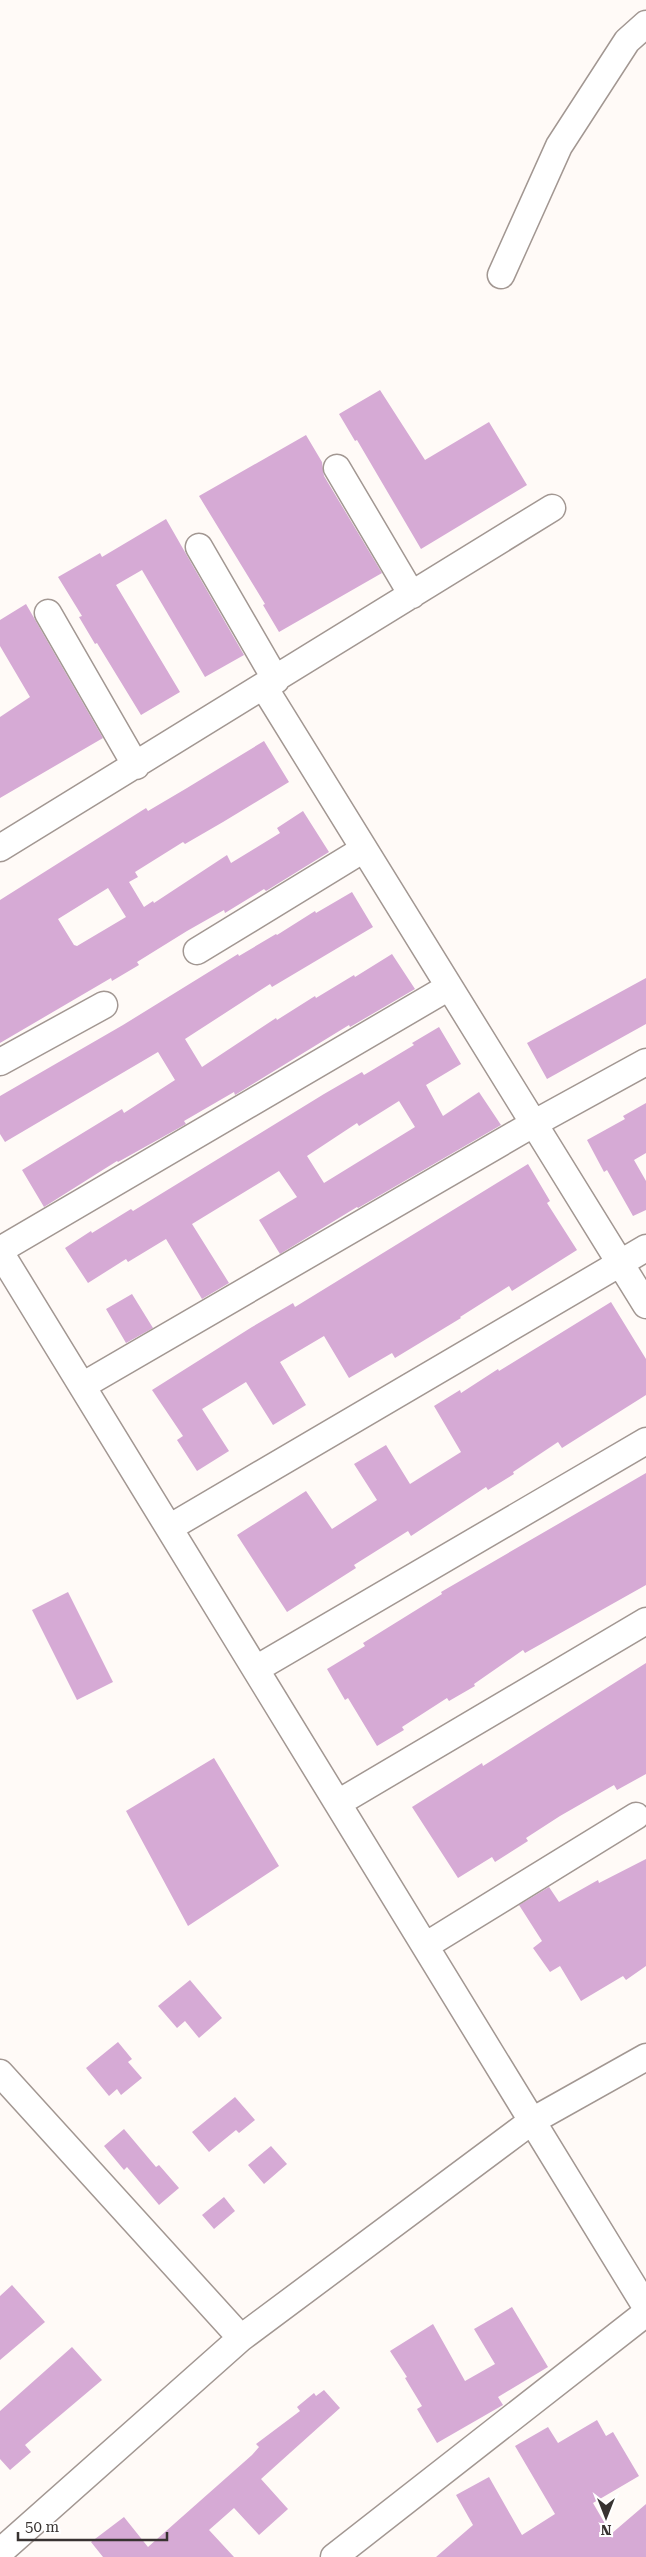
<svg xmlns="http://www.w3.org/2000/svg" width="646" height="2557" viewBox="0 0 646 2557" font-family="'Roboto Serif',serif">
  <rect width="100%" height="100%" fill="#fffaf7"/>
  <!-- building -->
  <path fill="#d6aad5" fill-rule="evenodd" d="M380,390L425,460L489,422L527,485L421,549L357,440L355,441L339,414Z
    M306,435L322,462L324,476L382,573L279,632L263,605L265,604L199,496Z
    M166,519L244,655L205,677L142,570L116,585L180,692L141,715L97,643L95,644L79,617L82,616L58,577L100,553L102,557Z
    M26,604L103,738L0,798V717L30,697L0,646V620Z
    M264,741L289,782L223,822L185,844L183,842L135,872L138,877L129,882L144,907L153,901L154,903L227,855L231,863L280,833L277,828L303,811L329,852L266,891L264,889L225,913L224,910L187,931L137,962L139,965L112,981L111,978L0,1043V900L146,808L148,811L187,788ZM108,888L126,917L77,946L74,945L58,919Z
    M352,892L373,927L272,987L270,984L185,1039L202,1067L276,1018L277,1020L315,996L316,998L354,975L355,977L392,954L415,989L350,1027L349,1025L235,1095L234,1092L184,1121L186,1124L118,1162L117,1161L44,1207L22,1170L122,1109L124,1113L175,1080L158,1052L5,1142L0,1134V1096L123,1025L238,954L239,956L276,934L277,935L315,911L316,913Z
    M646,978V1024L547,1079L527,1043Z
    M439,1027L461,1064L426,1085L443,1116L479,1092L501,1125L358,1208L357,1207L280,1254L259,1220L297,1197L279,1171L192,1224L229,1283L202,1299L166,1239L128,1262L126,1259L88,1283L65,1248L91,1231L92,1233L131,1209L133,1211L324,1094L362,1072L364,1075L414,1045L412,1043ZM399,1101L415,1127L324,1183L307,1156L357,1123L359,1126Z
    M646,1103V1153L634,1160L646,1181V1210L633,1216L607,1170L604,1172L587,1140L625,1119L623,1116Z
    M528,1164L550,1201L547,1203L577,1250L512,1291L509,1286L460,1317L461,1318L395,1358L392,1353L349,1378L324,1336L280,1362L306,1405L273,1425L246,1382L202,1409L229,1451L197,1471L177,1440L183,1436L152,1390L252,1327L293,1303L295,1307Z
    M132,1294L153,1328L126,1343L106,1309Z
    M611,1302L646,1359V1395L562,1448L558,1442L513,1472L514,1474L488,1490L486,1487L411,1536L408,1531L354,1565L356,1568L287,1612L237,1535L306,1491L332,1529L377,1500L354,1464L386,1445L410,1484L461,1452L434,1406L460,1390L461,1393L498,1369L499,1371Z
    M646,1473V1585L525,1653L523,1650L474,1684L475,1686L449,1701L447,1698L402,1727L404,1730L377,1746L348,1698L345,1700L327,1669L365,1646L363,1643L442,1594L441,1592Z
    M68,1592L113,1682L77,1700L32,1610Z
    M646,1663V1774L617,1790L614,1785L560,1816L526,1838L528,1841L495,1862L492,1857L458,1878L412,1807L482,1763L483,1766Z
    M214,1758L279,1866L188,1926L126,1811Z
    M646,1859V1966L626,1980L623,1976L581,2001L560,1966L550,1972L533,1948L542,1941L519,1905L549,1887L559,1902L598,1880L599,1883Z
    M190,1980L222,2018L199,2038L185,2021L177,2028L158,2006Z
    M118,2042L132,2059L128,2062L142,2078L121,2095L117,2089L109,2096L86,2068Z
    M235,2097L255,2120L239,2133L236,2130L209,2152L192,2132Z
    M124,2129L156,2167L159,2165L179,2188L159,2205L127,2167L124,2170L104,2146Z
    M271,2146L287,2164L264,2184L248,2165Z
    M224,2197L235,2211L214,2229L202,2215Z
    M12,2285L45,2322L0,2360V2296Z
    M512,2307L548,2367L498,2397L503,2405L437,2443L417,2409L422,2406L405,2378L407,2377L390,2351L433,2324L465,2381L495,2364L474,2329Z
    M72,2347L102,2380L25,2445L31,2452L10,2470L0,2459V2411Z
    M324,2390L340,2408L261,2479L288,2509L259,2535L234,2508L209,2530L234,2557H103L91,2542L124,2517L148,2547L252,2455L259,2447L256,2444L300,2411L297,2407L314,2393L316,2396Z
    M597,2420L606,2436L613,2432L639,2476L593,2503L611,2534L646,2504V2557H436L473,2525L456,2495L489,2477L522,2535L555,2514L515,2446L548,2427L558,2443Z"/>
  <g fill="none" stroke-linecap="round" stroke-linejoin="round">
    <defs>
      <path id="minor" d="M501,275L559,146L627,41L646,24
        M337,468L412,595
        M199,547L276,680
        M48,613L136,766
        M264,687L646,1305
        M0,848L552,508
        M197,951L364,849
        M0,1062L104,1005
        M0,1250L449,987
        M0,1252L646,2307
        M82,1386L533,1124L646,1062
        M169,1528L646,1248
        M256,1669L646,1441
        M338,1803L646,1621
        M425,1946L636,1816
        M0,2073L241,2338
        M0,2552L241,2338L532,2121L646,2057
        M334,2557L646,2313"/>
    </defs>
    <!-- minor casing -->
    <use href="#minor" stroke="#a29792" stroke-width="29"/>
    <!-- minor -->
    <use href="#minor" stroke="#fff" stroke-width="26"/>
  </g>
  <!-- north arrow -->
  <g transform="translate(606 2517) rotate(180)" stroke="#ffffff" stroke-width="4" paint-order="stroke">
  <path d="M0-4L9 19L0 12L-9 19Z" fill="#383331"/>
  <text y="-8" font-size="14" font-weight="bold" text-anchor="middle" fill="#383331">N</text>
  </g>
  <!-- scale -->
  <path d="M18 2532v8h149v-8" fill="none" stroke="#383331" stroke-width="2.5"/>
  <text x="25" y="2532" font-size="15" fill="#383331" stroke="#ffffff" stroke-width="4" paint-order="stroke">50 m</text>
</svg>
